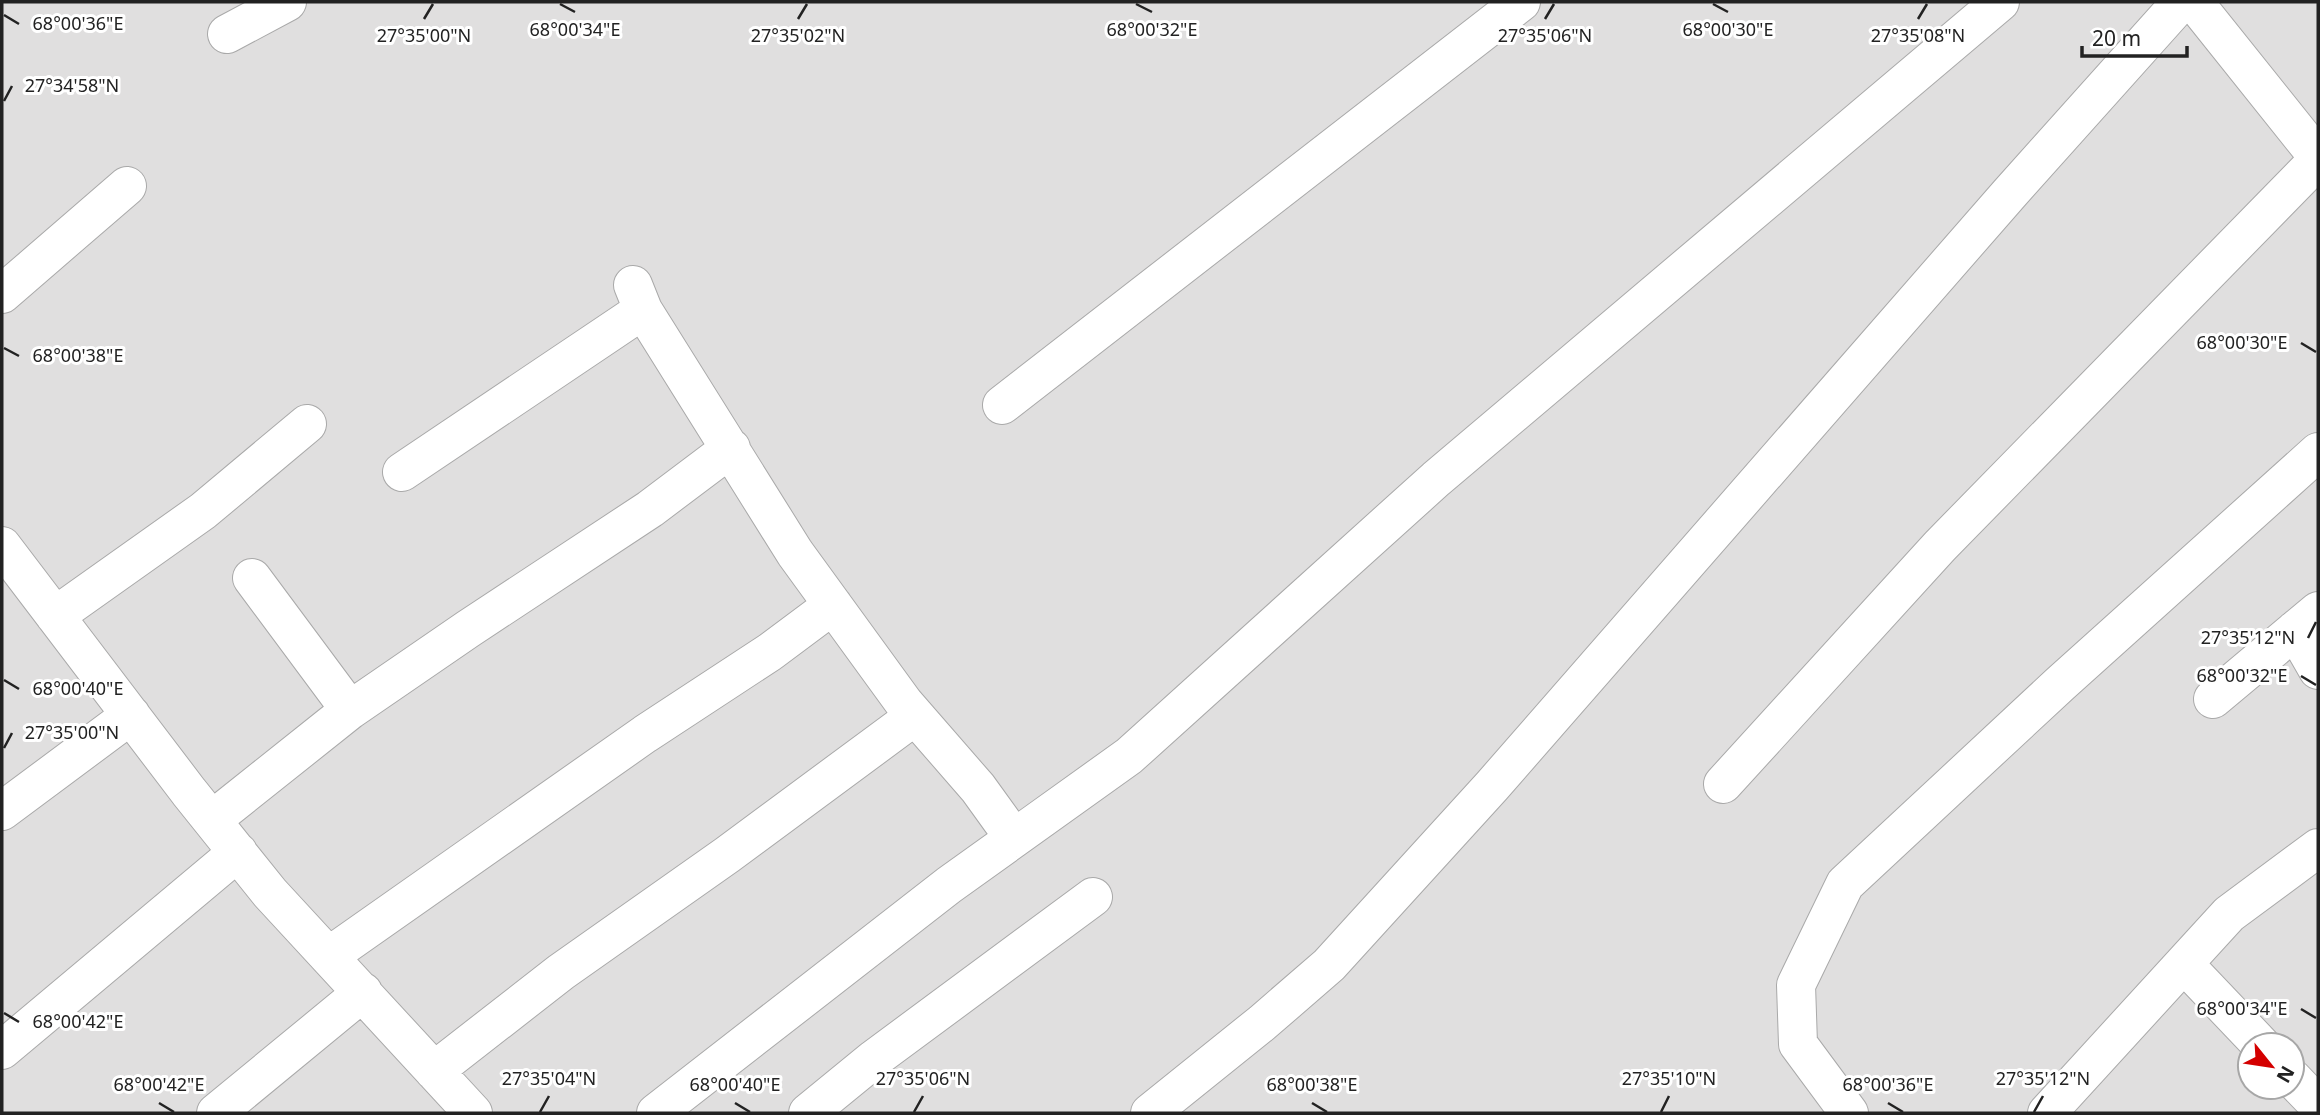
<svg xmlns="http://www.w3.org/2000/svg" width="2320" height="1115" viewBox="0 0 2320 1115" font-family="'Noto Sans',sans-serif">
  <rect width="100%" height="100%" fill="#f2efe9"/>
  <!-- residential -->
  <path fill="#e0dfdf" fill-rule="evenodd" d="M2,2H2318V1113H2ZM2250,1045H2292V1087H2250Z"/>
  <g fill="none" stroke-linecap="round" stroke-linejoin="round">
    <defs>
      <path id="minor" d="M227,34L287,2
        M633,285L643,310L795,553L904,703L978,788L1014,838
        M2,294L127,186
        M1002,405L1521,2
        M402,472L643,310
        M2,546L189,792L270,893L473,1113
        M252,578L350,710
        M55,616L203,511L307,424
        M2295,630L2318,670
        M2213,699L2318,611
        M1723,784L1940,546L2318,160
        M2,811L131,715
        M212,820L350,710L468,629L650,509L731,448
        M329,956L645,734L770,652L833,605
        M2184,964L2261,1045
        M2,1050L238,852
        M434,1071L561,972L727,855L915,716
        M2292,1078L2318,1105
        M216,1113L363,992
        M656,1113L949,885L1129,756L1436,479L2000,2
        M808,1113L874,1059L1093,897
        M1150,1113L1262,1023L1329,965L1492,786L2009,194L2181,2
        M1849,1113L1798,1044L1796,985L1845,884L2060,684L2318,452
        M2047,1113L2229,914L2318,848"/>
      <path id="tertiary" d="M2194,2L2318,157"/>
    </defs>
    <!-- minor casing -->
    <use href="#minor" stroke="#a9a9a9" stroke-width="40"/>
    <!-- tertiary casing -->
    <use href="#tertiary" stroke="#a9a9a9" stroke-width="40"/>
    <!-- minor -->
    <use href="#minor" stroke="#fff" stroke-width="38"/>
    <!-- tertiary -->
    <use href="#tertiary" stroke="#fff" stroke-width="38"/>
  </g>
  <!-- ticks -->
  <path fill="none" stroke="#222" stroke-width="2.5" d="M560,4L575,12M1136,4L1152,12M1713,4L1728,12M4,15L19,24M424,19L433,4M798,19L807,4M1545,19L1554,4M1918,19L1927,4M4,101L12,86M2301,343L2316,352M4,348L19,356M2308,638L2316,622M2301,676L2316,685M4,680L19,689M4,748L12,733M2301,1009L2316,1018M4,1013L19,1022M159,1103L174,1112M735,1103L750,1112M1312,1103L1327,1112M1888,1103L1903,1112M540,1112L549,1096M914,1112L923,1096M1661,1112L1669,1096M2034,1112L2043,1096"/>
  <g font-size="18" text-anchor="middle" fill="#222" stroke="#fff" stroke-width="6" stroke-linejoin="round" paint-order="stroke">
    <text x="78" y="30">68°00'36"E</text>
    <text x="1152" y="36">68°00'32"E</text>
    <text x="575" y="36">68°00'34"E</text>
    <text x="1728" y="36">68°00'30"E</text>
    <text x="424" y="42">27°35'00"N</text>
    <text x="798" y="42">27°35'02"N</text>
    <text x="1545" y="42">27°35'06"N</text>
    <text x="1918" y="42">27°35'08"N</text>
    <text x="72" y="92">27°34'58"N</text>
    <text x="2242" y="349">68°00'30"E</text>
    <text x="78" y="362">68°00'38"E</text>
    <text x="2248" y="644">27°35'12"N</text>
    <text x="2242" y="682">68°00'32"E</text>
    <text x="78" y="695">68°00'40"E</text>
    <text x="72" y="739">27°35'00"N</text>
    <text x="2242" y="1015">68°00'34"E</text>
    <text x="78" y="1028">68°00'42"E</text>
    <text x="549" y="1085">27°35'04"N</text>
    <text x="923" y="1085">27°35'06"N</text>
    <text x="1669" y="1085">27°35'10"N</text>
    <text x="2043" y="1085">27°35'12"N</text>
    <text x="159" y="1091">68°00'42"E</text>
    <text x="735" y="1091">68°00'40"E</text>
    <text x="1312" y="1091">68°00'38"E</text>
    <text x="1888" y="1091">68°00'36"E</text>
  </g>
  <!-- border -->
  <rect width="2320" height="1115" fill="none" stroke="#222222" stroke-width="7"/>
  <!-- north arrow -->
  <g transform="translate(2271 1066) rotate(120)"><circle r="33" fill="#ffffff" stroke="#a7a7a7" stroke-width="2"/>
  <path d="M0-5L12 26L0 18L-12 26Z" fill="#d40000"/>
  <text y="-10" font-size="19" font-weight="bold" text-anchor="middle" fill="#222222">N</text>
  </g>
  <!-- scale -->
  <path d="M2082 46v10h105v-10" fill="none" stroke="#222222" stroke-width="3.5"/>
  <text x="2092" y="46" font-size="21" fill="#222222" stroke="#ffffff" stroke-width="5" paint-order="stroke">20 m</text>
</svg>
